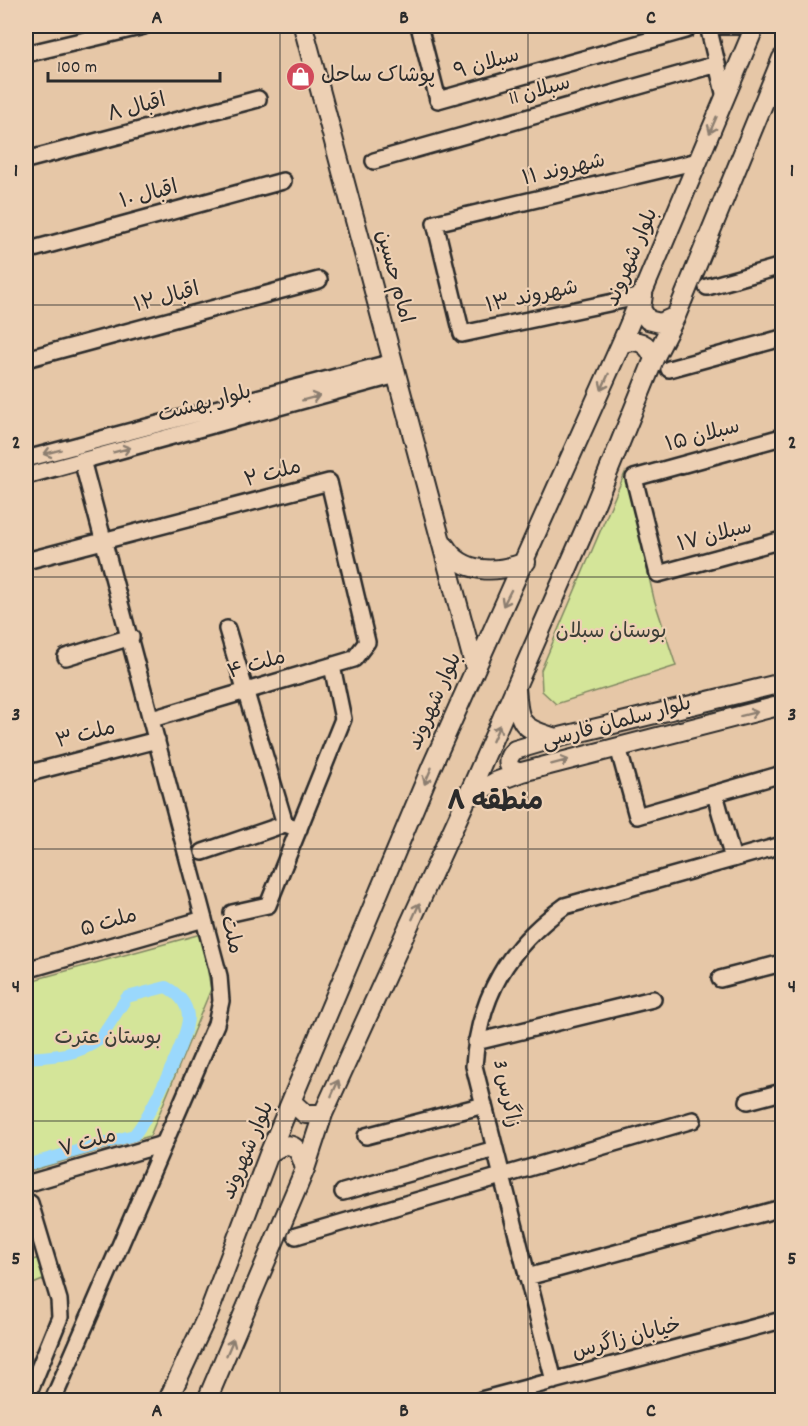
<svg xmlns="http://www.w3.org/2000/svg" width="808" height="1426" viewBox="0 0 808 1426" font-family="Dekko,'Playpen Sans Arabic',sans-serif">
  <rect width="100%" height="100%" fill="#e6c7a7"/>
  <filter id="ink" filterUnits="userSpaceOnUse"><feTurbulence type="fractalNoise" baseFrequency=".0167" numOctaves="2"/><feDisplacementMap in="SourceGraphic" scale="12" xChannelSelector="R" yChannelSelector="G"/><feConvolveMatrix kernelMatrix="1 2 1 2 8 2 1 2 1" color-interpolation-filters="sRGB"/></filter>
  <g filter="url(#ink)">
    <!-- green -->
    <path fill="#d4e599" stroke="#808862" stroke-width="1.5" d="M625,473L654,599L676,666L556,704L542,691L541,670Z
      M201,934L211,989L150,1136L26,1172V1048L30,1046L26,1028V982Z
      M39,1258L45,1279L26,1287V1262Z"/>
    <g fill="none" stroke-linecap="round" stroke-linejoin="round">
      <!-- canal -->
      <path stroke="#9ad8fc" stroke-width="12" d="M26,1058C53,1056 76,1056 99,1040L127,997L166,987C177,993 187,1003 188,1016C189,1037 148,1119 134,1135L26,1165"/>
      <defs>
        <path id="minor" d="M419,26L438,100L686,30
          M708,26L725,97
          M715,26H739
          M26,54L144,26
          M26,160L258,99
          M374,161L717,64
          M26,251L283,181
          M707,287L782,266
          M642,296L462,334L435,223L698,161
          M26,359L319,280
          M669,369L782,338
          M782,437L634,478L658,574L782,540
          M26,459L393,362
          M26,476L396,375
          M26,561L329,482L367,642L354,659L152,719
          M227,629L285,824L299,829
          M66,657L131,637
          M618,747L637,816L782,774
          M26,774L157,740
          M715,794L733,859
          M203,852L285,824
          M232,913L268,905L343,719L332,666
          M26,970L204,919
          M720,979L782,963
          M476,1042L653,999
          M748,1101L782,1092
          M366,1136L484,1105
          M26,1184L163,1144
          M343,1192L495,1149
          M296,1236L693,1120
          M527,1277L782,1208
          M554,1381L474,1066C479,996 508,947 565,906L782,845
          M26,1400L60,1317L59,1300L30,1203
          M53,1400L216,1024L221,1001L219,976L82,460
          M481,1400L782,1320"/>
        <path id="major" d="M303,26L475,668
          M643,295L641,309L648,320L660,323L676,316
          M621,344C637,338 648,342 654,359
          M445,546C463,575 497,573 526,562
          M516,688C519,724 520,728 556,738L782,683
          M522,772C507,772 504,759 515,750L556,738
          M467,798L495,782L522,772L782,705
          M293,1103L305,1114H323
          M269,1154C291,1137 299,1146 305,1169
          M168,1400L209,1312L269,1154L431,768L621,344L755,26
          M207,1400L305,1169L323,1114L467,798L585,529L654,359L676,316L782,58"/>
      </defs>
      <!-- minor casing -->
      <use href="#minor" stroke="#2b2b2b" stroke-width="20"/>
      <!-- major casing -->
      <use href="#major" stroke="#2b2b2b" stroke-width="22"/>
      <!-- minor -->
      <use href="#minor" stroke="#edd0b4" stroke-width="15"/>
      <!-- major -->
      <use href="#major" stroke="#edd0b4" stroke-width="18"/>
    </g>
    <!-- one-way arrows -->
    <defs><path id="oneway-shaft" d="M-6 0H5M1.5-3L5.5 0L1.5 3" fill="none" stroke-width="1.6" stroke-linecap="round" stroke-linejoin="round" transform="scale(1.5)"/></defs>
    <g stroke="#8c7e70">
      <use href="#oneway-shaft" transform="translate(713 125) rotate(113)"/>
      <use href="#oneway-shaft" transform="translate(605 382) rotate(114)"/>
      <use href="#oneway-shaft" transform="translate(311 398) rotate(-15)"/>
      <use href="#oneway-shaft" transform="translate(122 450) rotate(-15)"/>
      <use href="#oneway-shaft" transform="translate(52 452) rotate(165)"/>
      <use href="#oneway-shaft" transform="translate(507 598) rotate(117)"/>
      <use href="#oneway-shaft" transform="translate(749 714) rotate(-14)"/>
      <use href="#oneway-shaft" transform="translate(496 733) rotate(-66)"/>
      <use href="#oneway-shaft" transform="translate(560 762) rotate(-15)"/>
      <use href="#oneway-shaft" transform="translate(428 776) rotate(113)"/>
      <use href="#oneway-shaft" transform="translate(416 911) rotate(-66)"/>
      <use href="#oneway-shaft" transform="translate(335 1088) rotate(-66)"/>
      <use href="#oneway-shaft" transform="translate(230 1347) rotate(-67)"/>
    </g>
  </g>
  <!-- grid -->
  <path fill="none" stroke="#2b2b2b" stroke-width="1.5" stroke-opacity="0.55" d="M280,26V1400M528,26V1400M26,305H782M26,577H782M26,849H782M26,1121H782"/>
  <!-- icons -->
  <defs>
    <symbol id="shop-disc" viewBox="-11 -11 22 22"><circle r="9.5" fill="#d1495b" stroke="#edd0b4"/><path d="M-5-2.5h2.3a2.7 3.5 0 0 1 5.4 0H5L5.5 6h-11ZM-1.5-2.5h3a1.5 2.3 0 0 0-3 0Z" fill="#fff"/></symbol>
  </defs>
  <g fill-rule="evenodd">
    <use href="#shop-disc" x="284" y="60" width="33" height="33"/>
  </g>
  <g text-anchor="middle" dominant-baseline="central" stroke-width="4.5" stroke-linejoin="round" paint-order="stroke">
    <!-- street labels -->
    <g font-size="21" fill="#2b2b2b" stroke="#edd0b4">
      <text transform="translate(487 65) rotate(-16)">سبلان ۹</text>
      <text transform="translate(540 92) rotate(-16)">سبلان 11</text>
      <text transform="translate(137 109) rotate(-15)">اقبال ۸</text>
      <text transform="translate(564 171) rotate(-13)">شهروند ۱۱</text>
      <text transform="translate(149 196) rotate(-15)">اقبال ۱۰</text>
      <text transform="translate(633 258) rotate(-67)">بلوار شهروند</text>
      <text transform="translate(393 277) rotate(75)">امام حسین</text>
      <text transform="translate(532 298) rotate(-12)">شهروند ۱۳</text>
      <text transform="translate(167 299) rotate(-15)">اقبال ۱۲</text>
      <text transform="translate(205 405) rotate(-15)">بلوار بهشت</text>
      <text transform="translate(703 437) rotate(-15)">سبلان ۱۵</text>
      <text transform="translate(273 475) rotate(-15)">ملت ۲</text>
      <text transform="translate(715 537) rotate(-15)">سبلان ۱۷</text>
      <text transform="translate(257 666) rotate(-16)">ملت ۴</text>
      <text transform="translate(436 702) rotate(-66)">بلوار شهروند</text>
      <text transform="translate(617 724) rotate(-15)">بلوار سلمان فارسی</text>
      <text transform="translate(86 736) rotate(-14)">ملت ۳</text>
      <text transform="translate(109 924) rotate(-16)">ملت ۵</text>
      <text transform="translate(230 935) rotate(76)">ملت</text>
      <text transform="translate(505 1094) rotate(78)">زاگرس 3</text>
      <text transform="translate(88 1144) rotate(-16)">ملت ۷</text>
      <text transform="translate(249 1151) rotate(-67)">بلوار شهروند</text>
      <text transform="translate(627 1340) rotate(-15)">خیابان زاگرس</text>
    </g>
    <!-- poi labels -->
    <g font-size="21" fill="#2b2b2b" stroke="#edd0b4" text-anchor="start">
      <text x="321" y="77">پوشاک ساحل</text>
    </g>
    <!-- park labels -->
    <g font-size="21" fill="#3c3e36" stroke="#edd0b4">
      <text x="611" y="633">بوستان سبلان</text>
      <text x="108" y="1039">بوستان عترت</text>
    </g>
    <!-- district labels -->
    <g font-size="27" font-weight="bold" fill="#2b2b2b" stroke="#edd0b4">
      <text x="495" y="803">منطقه ۸</text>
    </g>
  </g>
  <!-- margin -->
  <rect width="808" height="1426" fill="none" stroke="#edd0b4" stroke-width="66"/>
  <!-- scale -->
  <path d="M48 72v9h172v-9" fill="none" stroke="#2b2b2b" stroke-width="3"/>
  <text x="57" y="72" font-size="18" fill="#2b2b2b" stroke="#edd0b4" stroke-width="4.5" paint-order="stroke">100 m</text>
  <rect x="33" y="33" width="742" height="1360" fill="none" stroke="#2b2b2b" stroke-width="2"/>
  <g font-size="20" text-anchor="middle" font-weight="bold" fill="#2b2b2b">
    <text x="157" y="23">A</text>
    <text x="404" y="23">B</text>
    <text x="651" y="23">C</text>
    <text x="16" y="176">1</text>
    <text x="792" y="176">1</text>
    <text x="16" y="448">2</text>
    <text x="792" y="448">2</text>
    <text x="16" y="720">3</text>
    <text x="792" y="720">3</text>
    <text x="16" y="992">4</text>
    <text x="792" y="992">4</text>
    <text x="16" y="1264">5</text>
    <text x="792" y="1264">5</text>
    <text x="157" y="1416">A</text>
    <text x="404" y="1416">B</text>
    <text x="651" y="1416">C</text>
  </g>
</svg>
